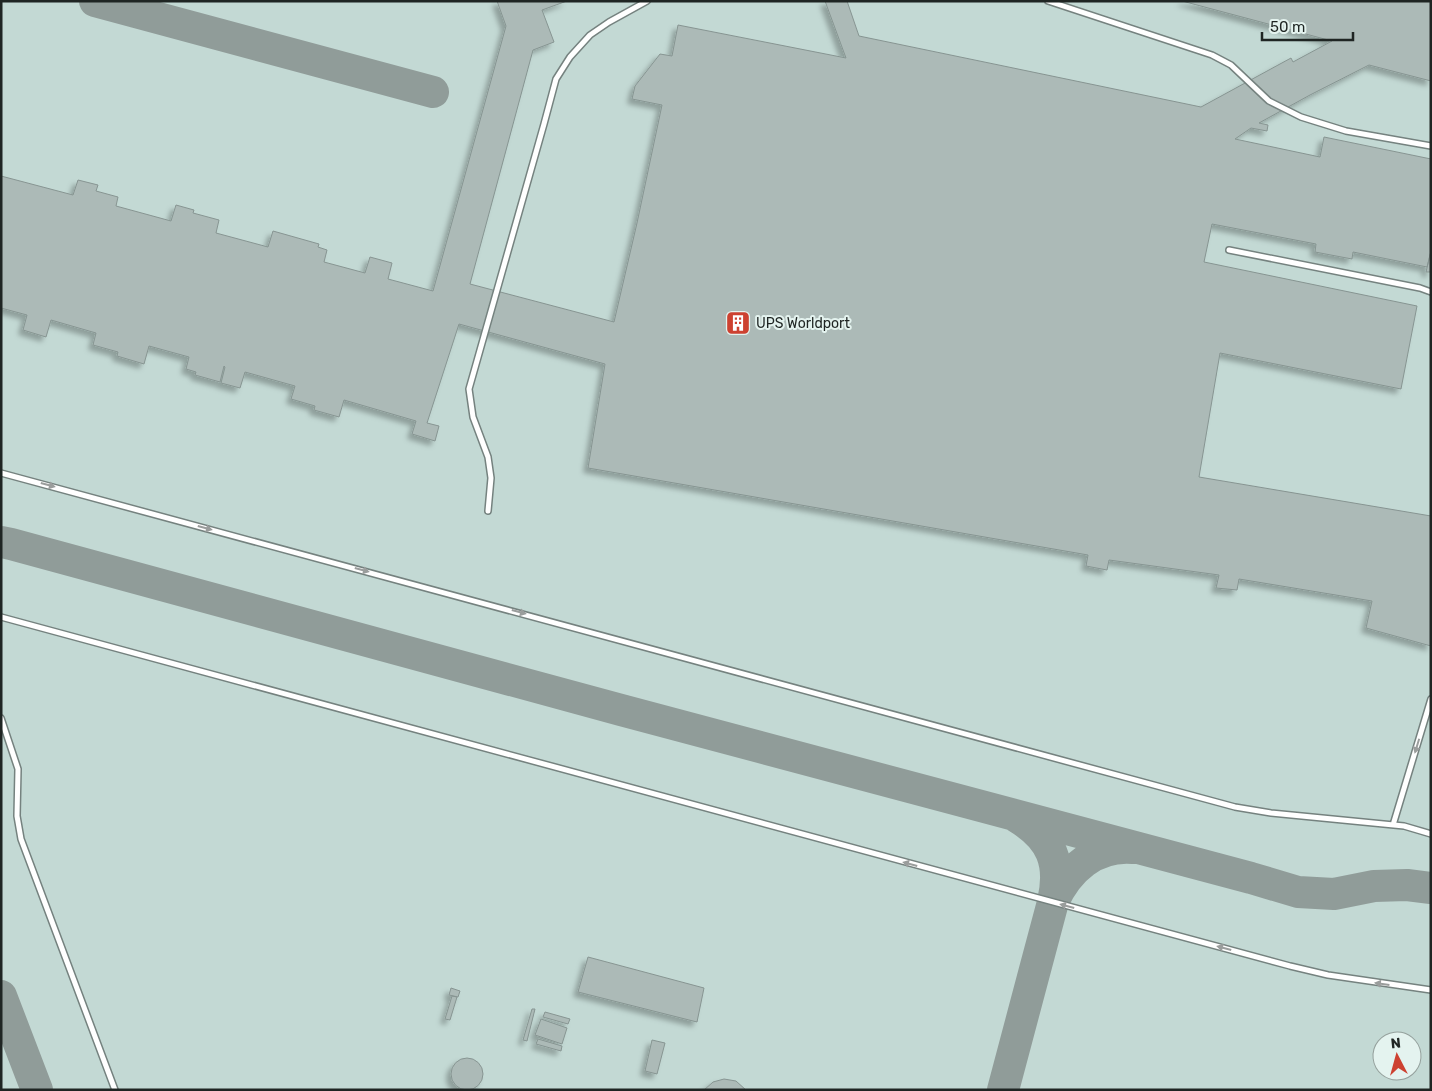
<svg xmlns="http://www.w3.org/2000/svg" width="1432" height="1091" viewBox="0 0 1432 1091" font-family="Rubik,sans-serif">
  <defs>
    <filter id="shadow"><feDropShadow dx="-4.5" dy="4.5" stdDeviation="2.5" flood-color="#0004"/></filter>
  </defs>
  <rect width="100%" height="100%" fill="#d7e5e2"/>
  <!-- built -->
  <path fill="#c3d9d4" fill-rule="evenodd" d="M1,1H1431V1090H1ZM1382,1041H1412V1071H1382Z"/>
  <g fill="none" stroke-linecap="round" stroke-linejoin="round">
    <!-- taxiway -->
    <path stroke="#909c99" stroke-width="32" d="M95,1L433,92
      M1,542L11,544L621,710L1251,878L1298,892L1334,894L1374,886L1407,885L1431,888
      M1053,902C1068,869 1095,845 1133,848
      M1,996L37,1090
      M1003,1090L1053,902C1062,863 1052,838 1017,817"/>
  </g>
  <!-- building -->
  <path fill="#acbab7" stroke="#879592" filter="url(#shadow)" d="M497,1H567L542,10L554,42L533,50L470,284L614,322L637,223L662,105L632,99L635,86L660,54L672,56L678,25L846,58L825,1H847L859,36L1201,107L1291,58L1293,62L1332,41L1182,1H1431V81L1369,65L1310,95L1259,123L1268,125L1267,131L1251,128L1235,139L1320,157L1324,137L1431,159V251L1427,267L1353,252L1352,259L1315,252L1316,244L1212,224L1204,262L1417,306L1401,389L1220,353L1199,477L1431,516V646L1366,628L1372,601L1239,579L1237,590L1216,588L1219,575L1109,560L1107,570L1086,566L1088,555L588,468L605,364L459,324L427,423L439,426L435,441L412,434L416,421L344,400L339,417L314,410L315,406L291,399L295,386L245,372L240,388L221,383L225,367L224,366L220,382L195,375L196,372L186,369L189,357L149,346L144,364L117,356L118,352L93,345L96,333L51,320L46,337L23,330L27,315L1,308V176L73,195L78,180L98,185L96,191L118,197L116,206L171,221L176,205L194,210L193,213L219,220L216,233L268,247L273,231L319,244L318,247L327,250L324,262L365,273L370,257L392,263L388,279L433,291L506,26Z
    M1431,251V272H1426Z
    M588,957L704,988L697,1022L578,992Z
    M451,988L460,991L458,997L449,995Z
    M452,996L457,997L450,1020L445,1019Z
    M532,1009H535L527,1041L523,1040Z
    M545,1012L570,1019L568,1024L543,1017Z
    M541,1019L567,1028L562,1044L535,1035Z
    M538,1039L562,1046L561,1051L536,1044Z
    M652,1040L665,1043L657,1074L645,1071Z
    M451 1074a16 16 0 1 1 32 0a16 16 0 1 1-32 0Z
    M724,1079L736,1081L746,1090H704L713,1082Z"/>
  <g fill="none" stroke-linecap="round" stroke-linejoin="round">
    <defs>
      <path id="lane" d="M1048,1L1212,55L1231,65L1269,101L1301,117L1346,131L1431,146
        M1229,250L1420,288L1431,292
        M1,473L1235,807L1271,813L1404,826L1431,834
        M488,511L491,478L488,457L473,417L469,389L544,124L556,79L570,57L590,35L609,22L647,1
        M1,617L1290,966L1328,975L1431,990
        M1,718L18,769L17,816L21,839L115,1090
        M1393,825L1431,699"/>
    </defs>
    <!-- lane casing -->
    <use href="#lane" stroke="#75827f" stroke-width="8"/>
    <!-- lane -->
    <use href="#lane" stroke="#fff" stroke-width="5"/>
  </g>
  <!-- one-way arrows -->
  <defs><path id="oneway-solid" d="M-6-.8H1V-3.2L6.5 0L1 3.2V.8H-6Z" transform="scale(1.25)"/></defs>
  <g fill="#9a9d9c">
    <use href="#oneway-solid" transform="translate(48 485) rotate(15)"/>
    <use href="#oneway-solid" transform="translate(205 528) rotate(15)"/>
    <use href="#oneway-solid" transform="translate(362 570) rotate(15)"/>
    <use href="#oneway-solid" transform="translate(519 612) rotate(15)"/>
    <use href="#oneway-solid" transform="translate(1417 746) rotate(107)"/>
    <use href="#oneway-solid" transform="translate(910 864) rotate(-165)"/>
    <use href="#oneway-solid" transform="translate(1067 906) rotate(-165)"/>
    <use href="#oneway-solid" transform="translate(1224 948) rotate(-165)"/>
    <use href="#oneway-solid" transform="translate(1382 984) rotate(-172)"/>
  </g>
  <!-- icons -->
  <defs>
    <symbol id="building-square" viewBox="-11 -11 22 22"><rect x="-9" y="-9" width="18" height="18" rx="4" fill="#cd4130" stroke="#e4f3ef"/><path d="M-4-6H4V6H1V3H-1V6H-4ZM-2.5-4.3h1.7v1.8h-1.7ZM.8-4.3h1.7v1.8H.8ZM-2.5-1h1.7V.8h-1.7ZM.8-1h1.7V.8H.8Z" fill="#fff"/></symbol>
  </defs>
  <g fill-rule="evenodd">
    <use href="#building-square" x="724" y="309" width="28" height="28"/>
  </g>
  <g text-anchor="middle" dominant-baseline="central" stroke-width="4" stroke-linejoin="round" paint-order="stroke">
    <!-- poi labels -->
    <g font-size="14" fill="#1f2523" stroke="#e4f3ef" text-anchor="start">
      <text x="756" y="323">UPS Worldport</text>
    </g>
  </g>
  <!-- border -->
  <rect width="1432" height="1091" fill="none" stroke="#1f2523" stroke-width="5"/>
  <!-- north arrow -->
  <g transform="translate(1397 1056) rotate(354)"><circle r="24" fill="#e4f3ef" stroke="#95a19d"/>
  <path d="M0-4L9 19L0 12L-9 19Z" fill="#cd4130"/>
  <text y="-8" font-size="14" font-weight="bold" text-anchor="middle" fill="#1f2523">N</text>
  </g>
  <!-- scale -->
  <path d="M1262 32v8h91v-8" fill="none" stroke="#1f2523" stroke-width="2.5"/>
  <text x="1270" y="32" font-size="15" fill="#1f2523" stroke="#e4f3ef" stroke-width="4" paint-order="stroke">50 m</text>
</svg>
